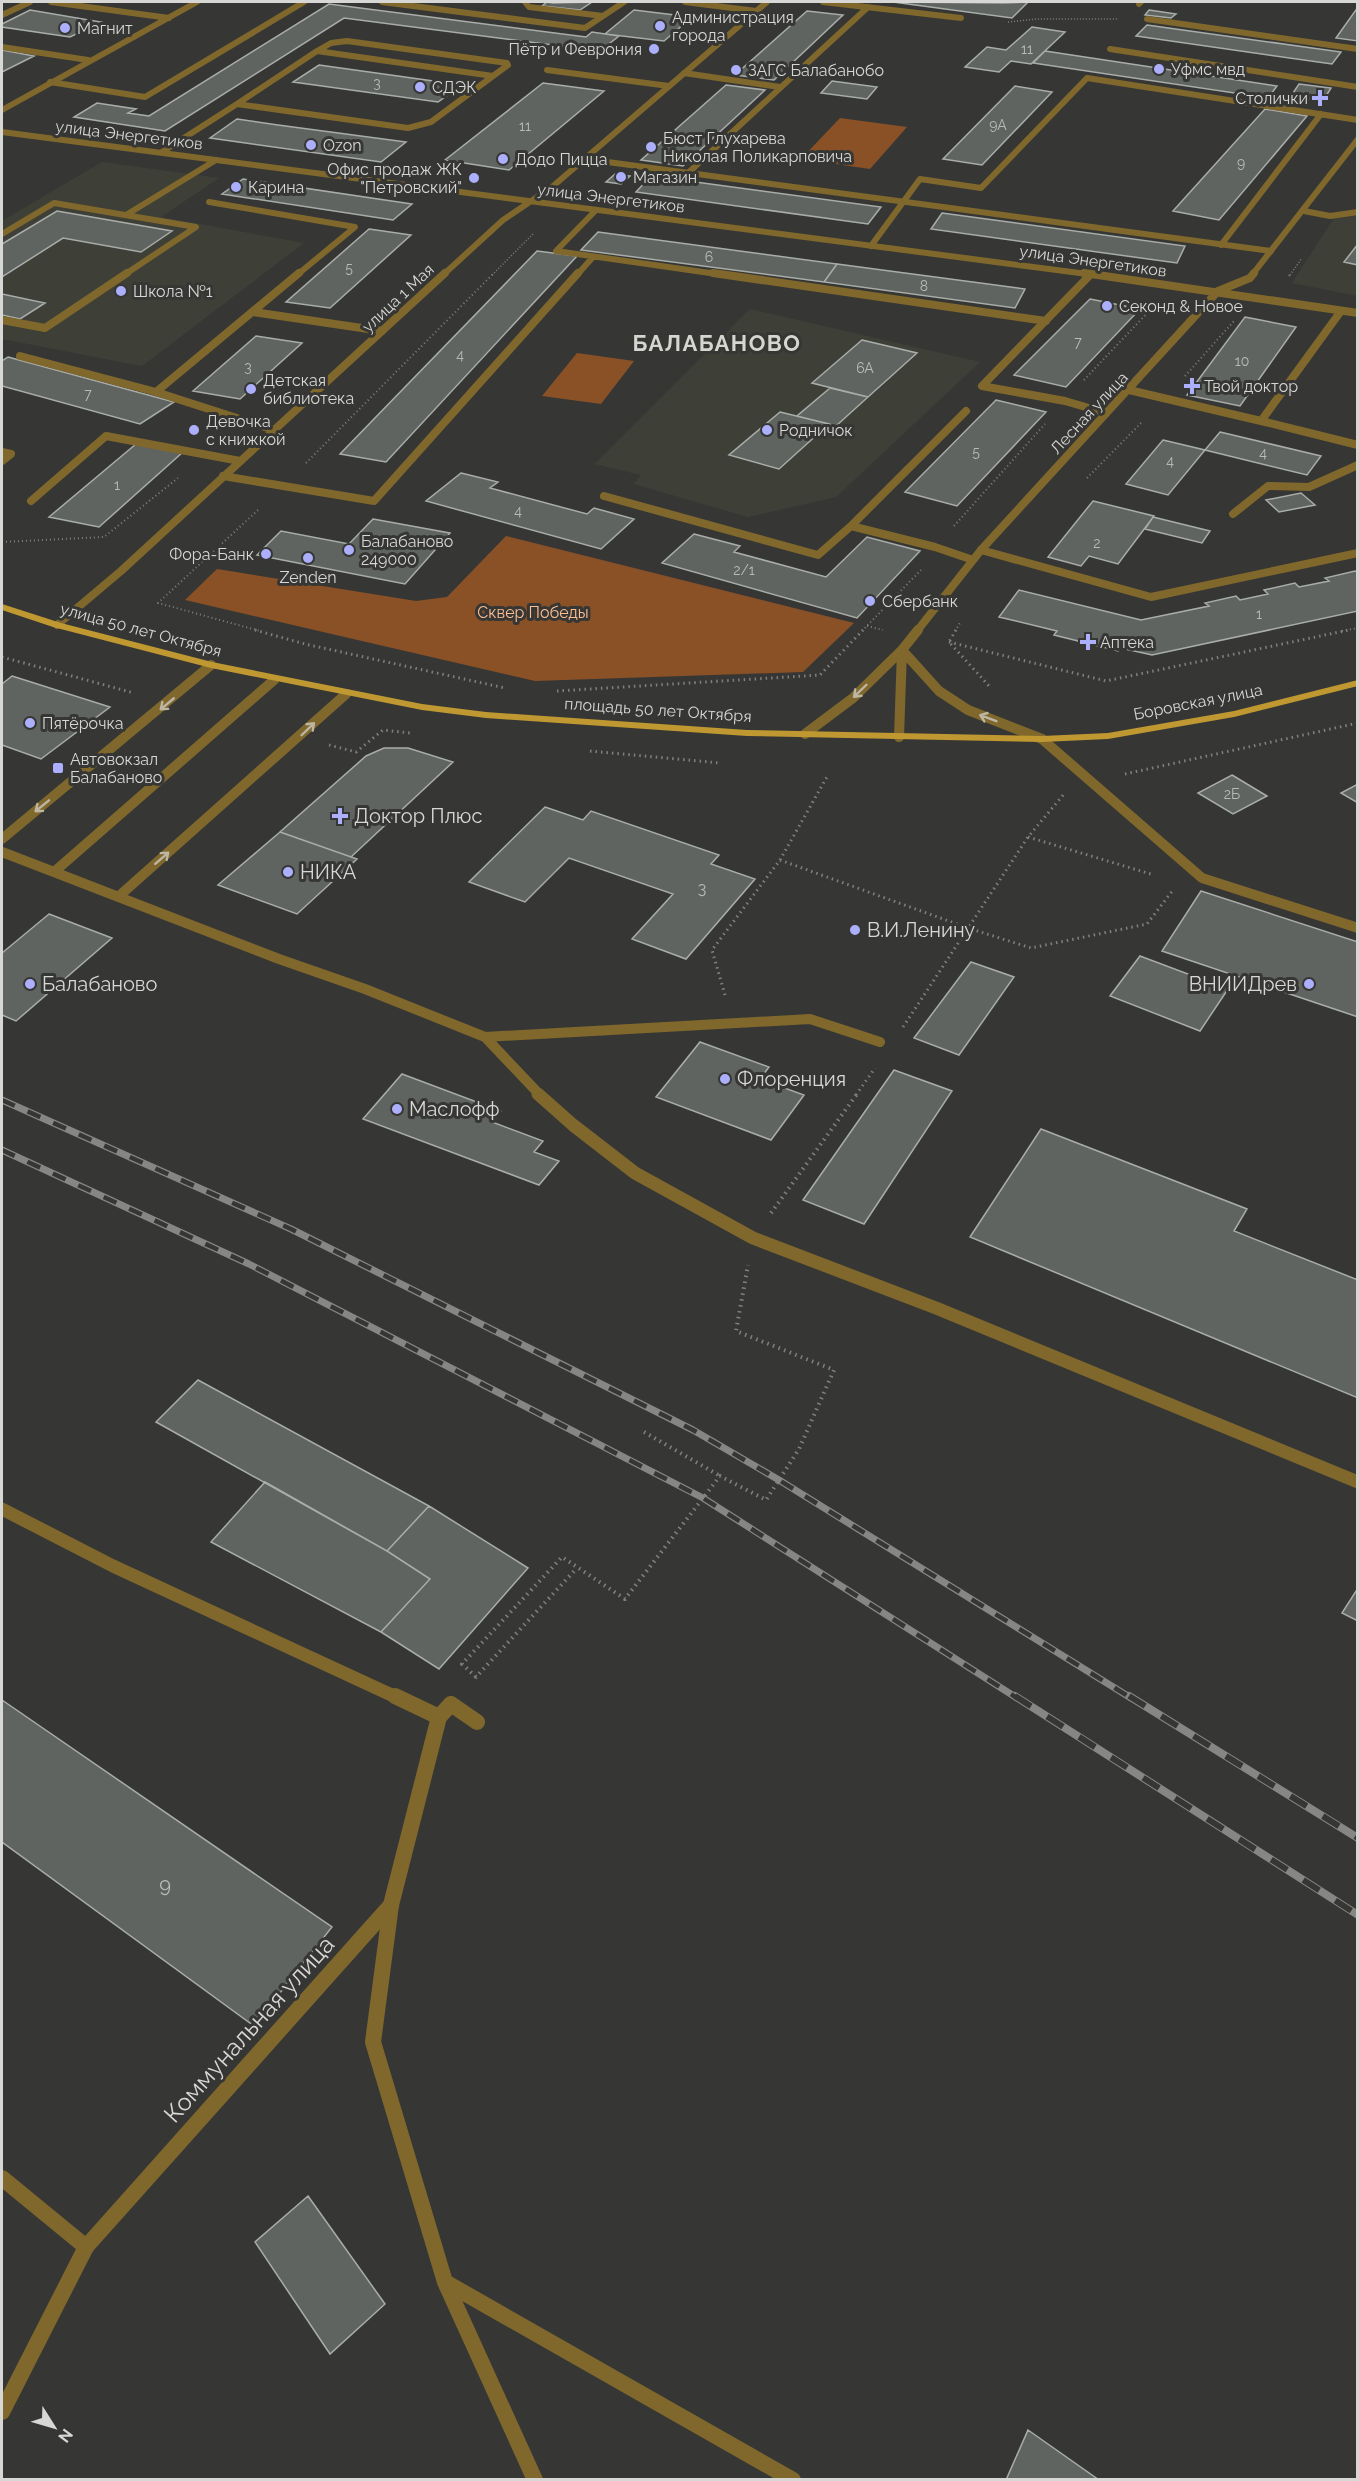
<svg xmlns="http://www.w3.org/2000/svg" width="1359" height="2481" viewBox="0 0 1359 2481" font-family="Raleway,sans-serif">
  <rect width="100%" height="100%" fill="#363734"/>
  <!-- built -->
  <path fill="#3e4037" d="M102,162L219,178L161,217L304,243L142,366L2,339V221Z
    M1338,212L1357,216V296L1292,283Z
    M750,309L980,362L836,497L748,517L634,484L641,475L595,464Z"/>
  <!-- green -->
  <path fill="#8a5127" d="M840,118L907,127L870,169L801,159Z
    M577,353L634,361L601,404L542,396Z
    M506,536L854,623L803,672L535,681L185,600L217,569L416,601L447,597Z"/>
  <!-- building -->
  <path fill="#606461" stroke="#a9adaa" stroke-width="1.5" d="M547,2L553,3L592,2L580,10L542,6Z
    M893,2L1003,3L1028,2L1012,18Z
    M329,4L586,37L592,32L619,36L600,51L344,18L165,131L74,117L97,103L136,109L128,113L149,116Z
    M1358,7V41L1336,38Z
    M30,10L101,22L70,37L2,27V24Z
    M634,10L692,17L664,41L605,34Z
    M1149,10L1176,14L1171,18L1145,15Z
    M807,11L843,15L774,80L735,75Z
    M1147,25L1341,52L1332,64L1136,36Z
    M1032,27L1065,32L1031,64L1011,61L999,72L965,67L987,47L1006,50Z
    M2,50L34,56L2,72Z
    M1045,51L1277,86L1268,98L1033,63Z
    M319,65L462,85L438,102L293,82Z
    M832,81L877,87L867,99L821,93Z
    M543,83L604,91L509,170L445,160Z
    M1299,84L1331,88L1323,101L1291,96Z
    M726,85L765,90L683,166L641,160Z
    M1015,86L1052,92L982,165L943,159Z
    M1265,109L1307,116L1219,220L1173,211Z
    M237,119L278,125L406,142L381,162L210,138Z
    M615,174L630,176L621,184L606,182Z
    M651,176L881,207L868,224L636,192Z
    M243,179L412,204L393,220L222,194Z
    M57,211L172,231L141,252L63,238L2,277V244Z
    M942,213L1185,246L1177,263L931,229Z
    M369,229L411,235L330,308L286,302Z
    M598,232L837,264L824,282L581,250Z
    M1358,244V265L1344,262Z
    M537,251L577,256L386,462L340,454Z
    M837,264L1025,289L1015,308L824,282Z
    M2,294L45,303L20,319L2,315Z
    M1090,299L1140,309L1066,387L1014,375Z
    M1245,317L1296,327L1240,406L1187,395Z
    M256,336L302,343L240,399L193,391Z
    M862,340L917,353L868,397L812,383Z
    M8,357L174,402L140,424L2,386V361Z
    M830,388L868,397L836,426L797,416Z
    M996,400L1046,412L957,506L905,492Z
    M780,412L829,424L779,469L729,455Z
    M1220,432L1321,456L1307,475L1205,450Z
    M1163,440L1205,450L1168,495L1126,484Z
    M136,444L183,452L99,527L49,517Z
    M461,473L498,482L490,488L587,514L594,508L634,519L601,549L426,501Z
    M1301,493L1315,505L1279,512L1266,500Z
    M1093,501L1154,516L1118,564L1089,556L1081,566L1048,557Z
    M1153,517L1210,531L1202,543L1145,529Z
    M373,519L450,533L405,584L257,555L281,531L349,544Z
    M694,534L740,546L734,552L826,577L867,537L920,551L857,618L662,563Z
    M1355,571L1358,573V611L1152,655L1121,648L1118,651L1054,635L1057,631L999,617L1019,590L1141,620L1209,606L1205,603L1236,596L1240,600L1268,594L1264,590L1295,583L1299,587L1329,581L1325,578Z
    M12,676L110,707L41,759L2,745V684Z
    M384,748H408L453,762L351,857L280,832L366,756Z
    M1232,775L1267,796L1233,814L1198,793Z
    M1358,784V803L1341,793Z
    M545,807L583,820L591,811L719,855L711,864L755,879L686,959L632,939L673,894L569,858L525,902L469,882Z
    M280,832L357,859L297,914L218,885Z
    M1201,891L1358,942V1017L1162,951Z
    M49,914L112,938L16,1021L2,1015V953Z
    M1140,956L1228,989L1200,1031L1110,996Z
    M971,962L1014,977L959,1055L914,1038Z
    M700,1042L769,1067L760,1079L804,1095L771,1140L656,1097Z
    M894,1070L952,1091L864,1224L803,1200Z
    M402,1074L501,1111L492,1122L543,1141L534,1152L559,1161L539,1185L363,1119Z
    M1041,1129L1247,1209L1234,1231L1358,1280V1398L970,1237Z
    M198,1380L429,1506L387,1551L156,1422Z
    M265,1482L387,1551L430,1579L381,1632L211,1542Z
    M429,1506L528,1568L439,1669L381,1632L430,1579L387,1551Z
    M1358,1588V1621L1342,1613Z
    M2,1700L332,1927L254,2026L2,1842Z
    M308,2196L385,2304L330,2354L255,2242Z
    M1028,2430L1099,2480H1006Z"/>
  <g fill="none" stroke-linecap="round" stroke-linejoin="round">
    <!-- path-far3 -->
    <path stroke="#80807e" stroke-width="1.5" stroke-dasharray="1 2" stroke-linecap="butt" d="M1008,22L1037,19H1119
      M492,275L533,234
      M1290,275L1302,258"/>
    <!-- path-far2 -->
    <path stroke="#80807e" stroke-width="2" stroke-dasharray="1 3" stroke-linecap="butt" d="M1289,276L1291,273
      M1185,376L1234,321
      M1084,380L1151,309
      M306,463L494,273
      M1087,478L1143,421
      M258,510L158,603L260,631
      M954,526L1045,424
      M2,542L104,537L178,478
      M867,626L883,630
      M862,631L921,570
      M955,631L960,623
      M1342,631L1358,628"/>
    <!-- path-far1 -->
    <path stroke="#80807e" stroke-width="3" stroke-dasharray="1.5 4" stroke-linecap="butt" d="M255,630L305,644L505,688
      M956,630L949,642L990,687
      M949,642L1106,681L1349,630
      M2,657L134,693
      M557,691L820,675L863,630
      M329,745L356,752L383,730L410,733
      M590,751L720,763
      M1125,774L1358,723
      M1028,837L1154,875
      M780,860L968,928L1031,948L1147,924L1173,890
      M725,995L712,950L780,860L828,775
      M903,1027L1028,837L1064,794
      M856,1095L875,1068"/>
    <!-- path -->
    <path stroke="#80807e" stroke-width="4" stroke-dasharray="1.5 4.5" stroke-linecap="butt" d="M771,1213L857,1094
      M644,1432L720,1476
      M476,1677L462,1664L562,1557L625,1599L720,1476L766,1500L799,1449L834,1370L736,1331L748,1265
      M475,1678L577,1568"/>
    <!-- service-far4 -->
    <path stroke="#80682d" stroke-width="6" d="M382,2L585,28L624,2
      M525,2L529,7L603,16
      M685,2L756,11
      M823,2L961,18
      M1139,4L1141,2
      M2,15L30,2
      M1147,19L1358,49
      M2,47L88,60
      M1110,49L1358,87
      M317,51L331,43L347,41L507,63L508,65L493,76
      M317,51L493,76L431,122L408,128L237,104Z
      M547,70L669,86
      M684,73L780,87
      M50,82L145,97L304,2
      M162,152L237,104
      M585,159L1271,251
      M688,173L868,7
      M209,202L355,227L297,275
      M596,210L556,251L724,275
      M1304,211L1330,216L1358,212
      M126,215L216,160
      M2,234L54,203L196,227L124,275
      M1221,245L1321,114
      M871,246L920,179L981,188L1087,78L1358,120
      M577,275L593,257"/>
    <!-- service-far3 -->
    <path stroke="#80682d" stroke-width="8" d="M713,273L1046,321
      M1091,274L982,386L1065,401L1106,413
      M253,312L382,331
      M2,320L45,328L127,273
      M20,356L156,392L274,430
      M1129,390L1261,421L1341,311
      M156,392L299,273
      M966,411L851,526L935,547L973,560
      M1261,421L1358,445
      M2,452L11,454L2,461
      M223,476L374,501L578,273
      M604,496L818,555L851,526
      M31,501L106,436L240,461
      M1233,514L1268,486L1309,487L1358,465
      M981,550L1151,597L1358,553"/>
    <!-- service-far2 -->
    <path stroke="#80682d" stroke-width="10" d="M274,680L54,872L279,959L365,989L485,1037L540,1095
      M1042,739L1202,878L1358,928
      M2,839L211,665
      M2,852L54,872
      M118,897L346,694
      M485,1037L810,1019L880,1042"/>
    <!-- service-far1 -->
    <path stroke="#80682d" stroke-width="13" d="M538,1094L573,1125L635,1173L753,1238L936,1308L1358,1482"/>
    <!-- service -->
    <path stroke="#80682d" stroke-width="16" d="M439,1717L451,1704L477,1722
      M391,1905L373,2042L445,2282L535,2480
      M445,2282L793,2480
      M2,2412L86,2247"/>
    <!-- minor-far4 -->
    <path stroke="#80682d" stroke-width="6" d="M51,2L169,18
      M2,110L197,2
      M2,132L1095,275
      M443,275L503,220L552,187L767,2
      M1252,275L1358,139"/>
    <!-- minor-far3 -->
    <path stroke="#80682d" stroke-width="8" d="M1084,273L1358,313
      M57,625L121,571L445,273
      M917,631L981,550L1218,291L1250,278L1254,273"/>
    <!-- minor-far2 -->
    <path stroke="#80682d" stroke-width="10" d="M805,734L853,698L902,650L939,691L968,710L1042,739
      M899,737L902,650L918,630"/>
    <!-- minor-far1 -->
    <path stroke="#80682d" stroke-width="13" d="M2,1509L113,1566L398,1698"/>
    <!-- minor -->
    <path stroke="#80682d" stroke-width="16" d="M2,2178L86,2247L391,1905L439,1717L395,1696"/>
    <!-- primary -->
    <path fill="#bf9832" fill-rule="evenodd" d="M2,604L61,623L212,662L422,704L486,712L747,730L1042,736L1108,733L1234,711L1358,680V686L1234,717L1108,739L1042,742L747,736L486,718L422,710L211,668L53,627L2,610Z"/>
    <defs>
      <path id="rail-far1" d="M2,1100L291,1229L693,1430L779,1480L1131,1698
        M2,1150L249,1264L703,1498L1017,1698"/>
      <path id="rail" d="M1015,1696L1358,1915
        M1129,1696L1358,1838"/>
    </defs>
    <!-- rail-far1 casing -->
    <use href="#rail-far1" stroke="#868684" stroke-width="7"/>
    <!-- rail casing -->
    <use href="#rail" stroke="#868684" stroke-width="8"/>
    <!-- rail-far1 -->
    <use href="#rail-far1" stroke="#363734" stroke-width="4.5" stroke-dasharray="14" stroke-linecap="butt"/>
    <!-- rail -->
    <use href="#rail" stroke="#363734" stroke-width="6" stroke-dasharray="19" stroke-linecap="butt"/>
  </g>
  <!-- one-way arrows -->
  <defs><path id="oneway-shaft" d="M-6 0H5M1.5-3L5.5 0L1.5 3" fill="none" stroke-width="1.6" stroke-linecap="round" stroke-linejoin="round" transform="scale(1.5)"/></defs>
  <g stroke="#bdb6a3">
    <use href="#oneway-shaft" transform="translate(860 691) rotate(136)"/>
    <use href="#oneway-shaft" transform="translate(167 704) rotate(140)"/>
    <use href="#oneway-shaft" transform="translate(988 718) rotate(-159)"/>
    <use href="#oneway-shaft" transform="translate(308 729) rotate(-44)"/>
    <use href="#oneway-shaft" transform="translate(42 806) rotate(141)"/>
    <use href="#oneway-shaft" transform="translate(162 858) rotate(-41)"/>
  </g>
  <!-- markers -->
  <g fill="#acaffb" stroke="#363734" stroke-width="2">
    <circle cx="660" cy="26" r="6"/>
    <circle cx="65" cy="28" r="6"/>
    <circle cx="654" cy="49" r="6"/>
    <circle cx="1159" cy="69" r="6"/>
    <circle cx="736" cy="70" r="6"/>
    <circle cx="420" cy="87" r="6"/>
    <path d="M1317 89h6v6h6v6h-6v6h-6v-6h-6v-6h6z"/>
    <circle cx="311" cy="145" r="6"/>
    <circle cx="651" cy="147" r="6"/>
    <circle cx="503" cy="159" r="6"/>
    <circle cx="621" cy="177" r="6"/>
    <circle cx="474" cy="178" r="6"/>
    <circle cx="236" cy="187" r="6"/>
    <circle cx="121" cy="291" r="6"/>
    <circle cx="1107" cy="306" r="6"/>
    <path d="M1189 377h6v6h6v6h-6v6h-6v-6h-6v-6h6z"/>
    <circle cx="251" cy="389" r="6"/>
    <circle cx="194" cy="430" r="6"/>
    <circle cx="767" cy="430" r="6"/>
    <circle cx="349" cy="550" r="6"/>
    <circle cx="266" cy="554" r="6"/>
    <circle cx="308" cy="558" r="6"/>
    <circle cx="870" cy="601" r="6"/>
    <path d="M1085 633h6v6h6v6h-6v6h-6v-6h-6v-6h6z"/>
    <circle cx="30" cy="723" r="6"/>
    <rect x="52" y="762" width="12" height="12" rx="3"/>
    <path d="M337 807h6v6h6v6h-6v6h-6v-6h-6v-6h6z"/>
    <circle cx="288" cy="872" r="6"/>
    <circle cx="855" cy="930" r="6"/>
    <circle cx="30" cy="984" r="6"/>
    <circle cx="1309" cy="984" r="6"/>
    <circle cx="725" cy="1079" r="6"/>
    <circle cx="397" cy="1109" r="6"/>
  </g>
  <g text-anchor="middle" dominant-baseline="central" stroke-width="6" stroke-linejoin="round" paint-order="stroke">
    <!-- far-number labels -->
    <g font-size="14" fill="#b9bab8">
      <text x="1027" y="49">11</text>
      <text x="377" y="83">3</text>
      <text x="998" y="125">9А</text>
      <text x="525" y="126">11</text>
      <text x="1241" y="163">9</text>
      <text x="709" y="257">6</text>
      <text x="349" y="268">5</text>
      <text x="924" y="286">8</text>
      <text x="1078" y="342">7</text>
      <text x="460" y="355">4</text>
      <text x="1242" y="361">10</text>
      <text x="248" y="367">3</text>
      <text x="865" y="368">6А</text>
      <text x="88" y="394">7</text>
      <text x="976" y="452">5</text>
      <text x="1263" y="453">4</text>
      <text x="1170" y="461">4</text>
      <text x="117" y="485">1</text>
      <text x="518" y="511">4</text>
      <text x="1097" y="543">2</text>
      <text x="744" y="570">2/1</text>
      <text x="1259" y="614">1</text>
      <text x="1232" y="794">2Б</text>
    </g>
    <!-- far-poi labels -->
    <g font-size="16" fill="#d7d7d5" stroke="#363734" text-anchor="start">
      <text x="672" y="17">Администрация<tspan x="672" dy="18">города</tspan></text>
      <text x="77" y="28">Магнит</text>
      <text x="642" y="49" text-anchor="end">Пётр и Феврония</text>
      <text x="1171" y="69">Уфмс мвд</text>
      <text x="748" y="70">ЗАГС Балабанобо</text>
      <text x="432" y="87">СДЭК</text>
      <text x="1308" y="98" text-anchor="end">Столички</text>
      <text x="663" y="138">Бюст Глухарева<tspan x="663" dy="18">Николая Поликарповича</tspan></text>
      <text x="323" y="145">Ozon</text>
      <text x="515" y="159">Додо Пицца</text>
      <text x="462" y="169" text-anchor="end">Офис продаж ЖК<tspan x="462" dy="18">"Петровский"</tspan></text>
      <text x="633" y="177">Магазин</text>
      <text x="248" y="187">Карина</text>
      <text x="133" y="291">Школа №1</text>
      <text x="1119" y="306">Секонд &amp; Новое</text>
      <text x="263" y="380">Детская<tspan x="263" dy="18">библиотека</tspan></text>
      <text x="1204" y="386">Твой доктор</text>
      <text x="206" y="421">Девочка<tspan x="206" dy="18">с книжкой</tspan></text>
      <text x="779" y="430">Родничок</text>
      <text x="361" y="541">Балабаново<tspan x="361" dy="18">249000</tspan></text>
      <text x="254" y="554" text-anchor="end">Фора-Банк</text>
      <text x="308" y="577" text-anchor="middle">Zenden</text>
      <text x="882" y="601">Сбербанк</text>
      <text x="1100" y="642">Аптека</text>
      <text x="42" y="723">Пятёрочка</text>
      <text x="70" y="759">Автовокзал<tspan x="70" dy="18">Балабаново</tspan></text>
    </g>
    <!-- far-street labels -->
    <g font-size="16" fill="#d7d7d5" stroke="#363734">
      <text transform="translate(129 135) rotate(7)">улица Энергетиков</text>
      <text transform="translate(611 198) rotate(7)">улица Энергетиков</text>
      <text transform="translate(1093 261) rotate(8)">улица Энергетиков</text>
      <text transform="translate(398 298) rotate(-43)">улица 1 Мая</text>
      <text transform="translate(1089 413) rotate(-47)">Лесная улица</text>
      <text transform="translate(141 630) rotate(15)">улица 50 лет Октября</text>
      <text transform="translate(1198 702) rotate(-11)">Боровская улица</text>
      <text transform="translate(658 710) rotate(4)">площадь 50 лет Октября</text>
    </g>
    <!-- far-park labels -->
    <g font-size="16" fill="#fdbd93" stroke="#363734">
      <text x="533" y="612">Сквер Победы</text>
    </g>
    <!-- number labels -->
    <g font-size="16" fill="#b9bab8">
      <text x="702" y="888">3</text>
    </g>
    <!-- poi labels -->
    <g font-size="20" fill="#d7d7d5" stroke="#363734" text-anchor="start">
      <text x="354" y="816">Доктор Плюс</text>
      <text x="300" y="872">НИКА</text>
      <text x="867" y="930">В.И.Ленину</text>
      <text x="42" y="984">Балабаново</text>
      <text x="1297" y="984" text-anchor="end">ВНИИДрев</text>
      <text x="737" y="1079">Флоренция</text>
      <text x="409" y="1109">Маслофф</text>
    </g>
    <!-- near-number labels -->
    <g font-size="20" fill="#b9bab8">
      <text x="165" y="1885">9</text>
    </g>
    <!-- far-district labels -->
    <g font-size="22" font-weight="bold" letter-spacing="1.5" fill="#d5d6d2" stroke="#363734">
      <text x="717" y="343">БАЛАБАНОВО</text>
    </g>
    <!-- near-street labels -->
    <g font-size="24" fill="#d7d7d5" stroke="#363734">
      <text transform="translate(249 2029) rotate(-48)">Коммунальная улица</text>
    </g>
  </g>
  <!-- border -->
  <rect width="1359" height="2481" fill="none" stroke="#d7d7d5" stroke-width="6"/>
  <!-- north arrow -->
  <g transform="translate(54 2427) rotate(127)" stroke="#363734" stroke-width="4.5" paint-order="stroke">
  <path d="M0-4.5L10 22L0 15L-10 22Z" fill="#d7d7d5"/>
  <text y="-9" font-size="16" font-weight="bold" text-anchor="middle" fill="#d7d7d5">N</text>
  </g>
</svg>
